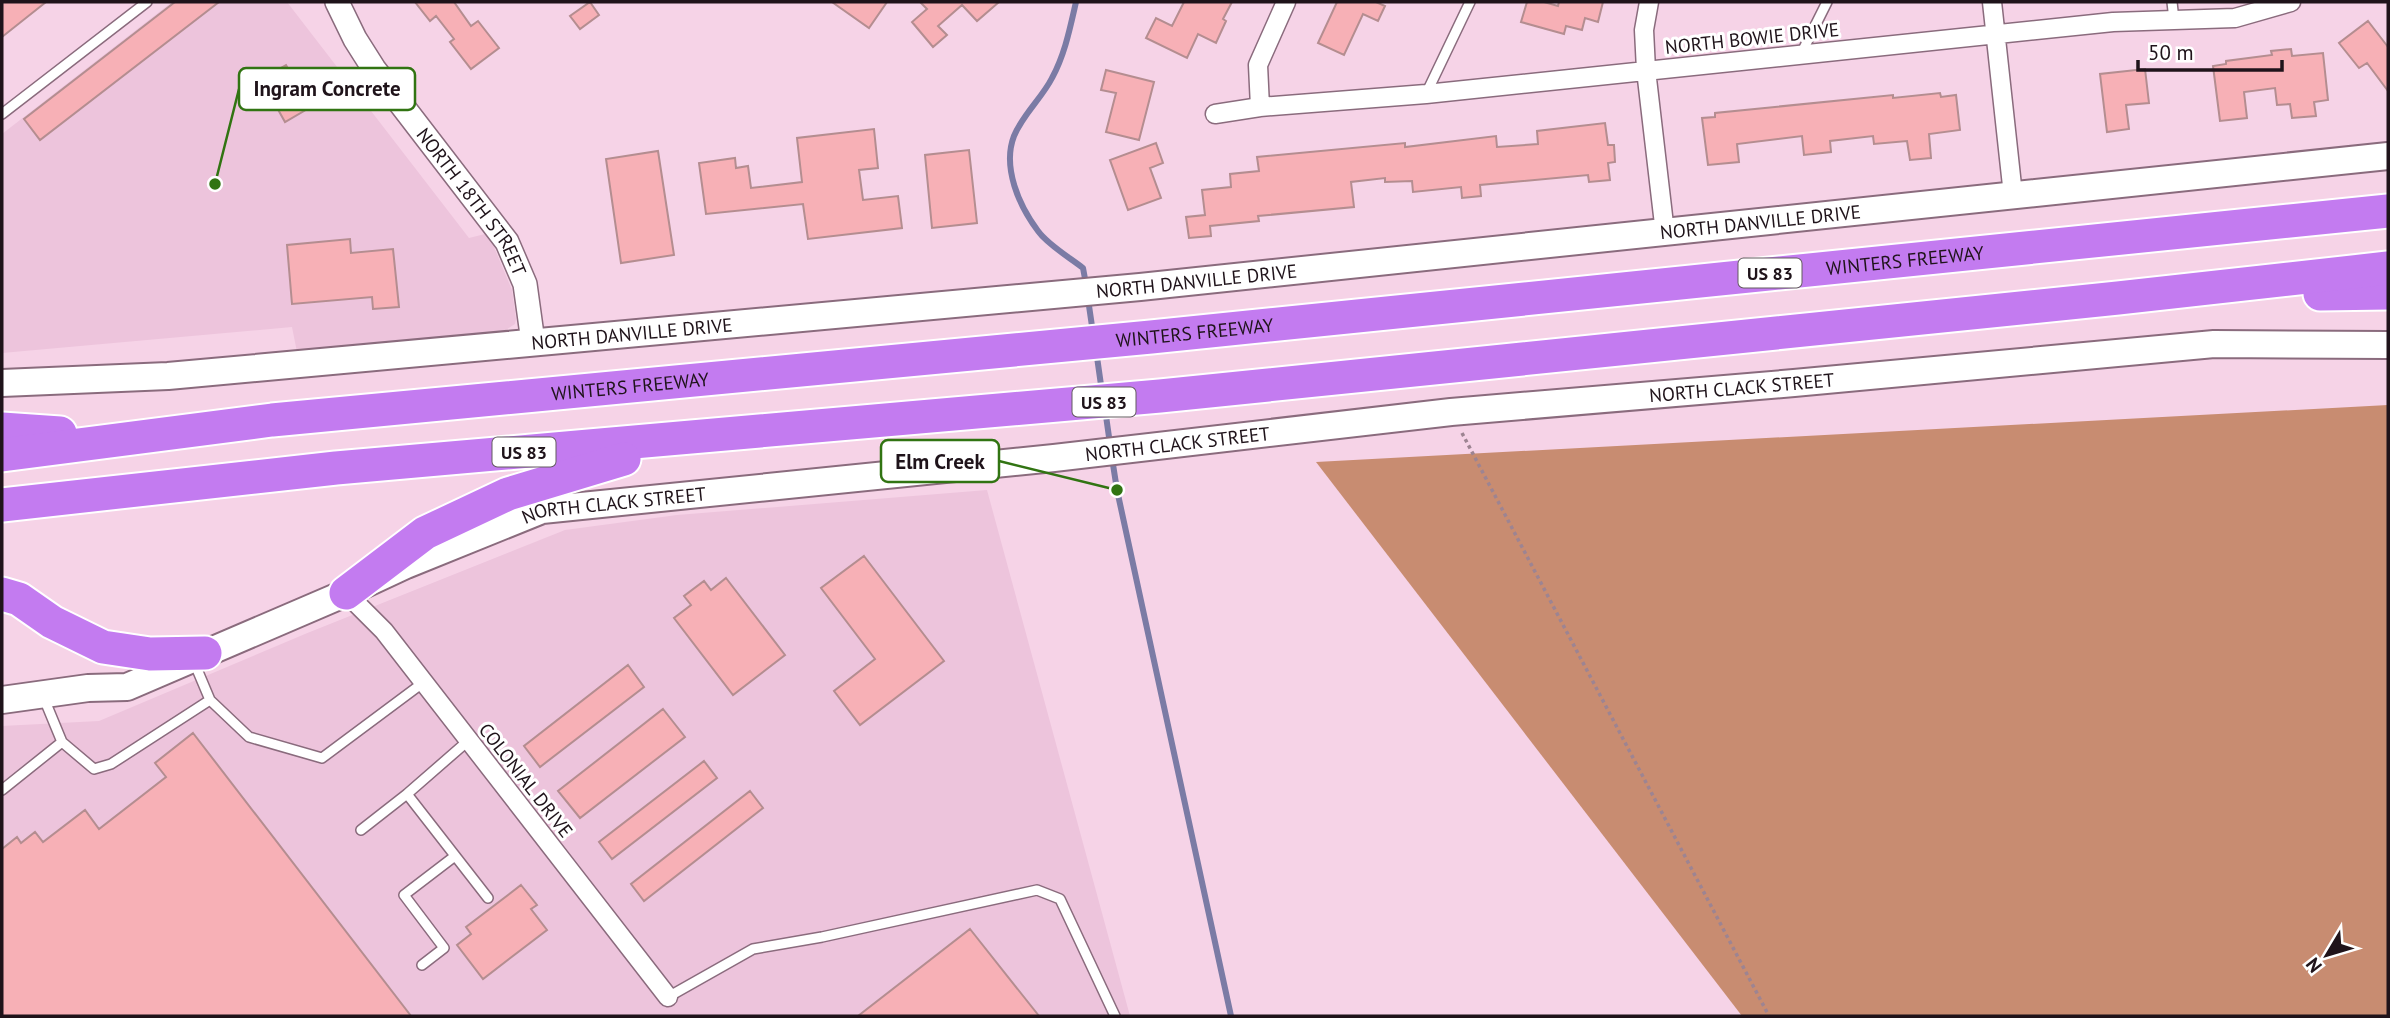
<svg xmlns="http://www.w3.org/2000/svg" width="2390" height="1018" viewBox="0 0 2390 1018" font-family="'PT Sans',sans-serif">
  <rect width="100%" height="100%" fill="#f6d3e7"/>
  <!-- built -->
  <path fill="#edc4dc" d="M172,2H287L469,238L485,234L494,247L512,290L516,319L515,324L501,333L297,352L292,327L2,353V134Z
    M987,490L1130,1016H2V726L99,721L305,634L565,530L677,515Z"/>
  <!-- forest -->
  <path fill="#c88c71" d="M2388,405V1016H1742L1316,462Z"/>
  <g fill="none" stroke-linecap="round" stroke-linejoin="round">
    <!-- stream -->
    <path stroke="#7b7ba5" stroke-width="6" d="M1076,2C1070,28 1065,54 1052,78C1042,98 1023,114 1014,136C1002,167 1019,206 1038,231C1048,245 1069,257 1083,268L1086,284
      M1088,299L1093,333
      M1096,350L1102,392
      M1105,409L1110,444
      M1112,458L1117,490L1231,1016"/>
  </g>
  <!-- building -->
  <path fill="#f7b0b6" stroke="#b48d90" stroke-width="2" d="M2,2H46L2,37Z
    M175,2H219L40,140L24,119Z
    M415,2H454L471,26L478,21L499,48L471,69L450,42L454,39L436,16L430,21Z
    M590,2L599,15L580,29L570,16Z
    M832,2H887L869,28Z
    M920,2H999L977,21L962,5L938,26L947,35L933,47L912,22L927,9Z
    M1184,2H1232L1223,19L1226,21L1216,43L1198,34L1187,58L1146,38L1156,18L1172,26Z
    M1337,2H1376L1385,6L1378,21L1363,14L1344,55L1318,43Z
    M1527,2H1544L1558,6L1559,2H1603L1598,22L1585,18L1582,30L1566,26L1564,34L1521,22Z
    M2368,21L2388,47V91L2367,63L2359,68L2339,43Z
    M2291,49L2292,56L2323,53L2328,100L2314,102L2316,116L2292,118L2290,104L2277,105L2275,88L2244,92L2247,118L2220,121L2213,66L2226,64V61L2272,55L2271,51Z
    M286,65L297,85L303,81L316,104L285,122L261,79Z
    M2145,69L2149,103L2126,105L2129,129L2107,132L2100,74Z
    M1106,70L1154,82L1139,140L1106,132L1116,93L1101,90Z
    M1940,93L1941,97L1956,95L1960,130L1929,134L1931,158L1910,160L1907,141L1874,144L1873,136L1830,141L1831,152L1804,155L1802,136L1737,144L1739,162L1708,165L1702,118L1715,117V113L1893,95V98Z
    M1605,123L1608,145H1614L1615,162L1608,163L1610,180L1589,182L1588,175L1480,185L1481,196L1462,198L1461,187L1413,192L1412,181L1385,182V178L1351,182L1354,207L1258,216L1259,221L1210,226L1211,236L1189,238L1186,217L1205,215L1202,190L1231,187L1230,174L1259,171L1257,157L1405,143V147L1496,136L1497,147L1538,144L1537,131Z
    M874,129L878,168L859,170L863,200L898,196L902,228L808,239L803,204L706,214L699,163L735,158L736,168L748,166L751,188L802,182L797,138Z
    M1156,143L1163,163L1150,168L1161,198L1128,210L1110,160Z
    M969,150L977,223L932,228L925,155Z
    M658,151L674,255L621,263L606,159Z
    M350,239L351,253L393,249L399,307L373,309L372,297L292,304L287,245Z
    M864,556L944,661L860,725L834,691L875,659L821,588Z
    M726,578L785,655L733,695L674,618L691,605L684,596L704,581L711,590Z
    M628,665L644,687L540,767L524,746Z
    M663,709L685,737L580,818L558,791Z
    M193,733L411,1016H2V849L17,837L21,843L35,832L43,842L85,810L99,829L166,777L155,763Z
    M704,761L717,778L612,859L599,842Z
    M750,791L763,808L644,901L631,884Z
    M521,885L537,905L531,909L547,930L483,979L457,945L471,934L466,927Z
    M970,929L1039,1016H858Z"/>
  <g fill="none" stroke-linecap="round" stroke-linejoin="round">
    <defs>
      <path id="service" d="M2172,2L2174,20
        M1801,54L1827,2
        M1426,94L1470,2
        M2,114L147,2
        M210,700L249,737L322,758L424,682
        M62,742L94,769L111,764L210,700L194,662
        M2,790L62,742L43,696
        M407,794L488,898
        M361,830L407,794L469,740
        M422,965L444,948L404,895L455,856
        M668,997L753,949L822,937L1037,890L1060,899L1115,1016"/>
      <path id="minor" d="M1649,2L1644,30L1646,70L1665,233
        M1992,2L2013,195
        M1260,107L1258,65L1286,2
        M1215,114L1260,107L1426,94L2113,22L2235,18L2291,2
        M346,593L384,631L668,997"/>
      <g id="tertiary">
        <path id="s1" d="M337,2L355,39L374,69L507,242L525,284L533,342"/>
      </g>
      <g id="secondary">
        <path id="s2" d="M2,383L168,376L1140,287L2388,156"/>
        <path id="s3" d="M2,700L88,688L127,687L346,593L406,565L542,510L1054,458L1451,412L1794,383L2214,344L2388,345"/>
      </g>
      <g id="motorway">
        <path d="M2320,294L2388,293"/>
        <path d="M2,429L60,433"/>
        <path id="s4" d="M2,455L272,420L1151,337L2388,211"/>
        <path d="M2,505L336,468L1160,396L2118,298L2388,268"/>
        <path d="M346,593L425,533L508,494L624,459"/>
        <path d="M2,594L19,599L52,622L103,647L150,654L205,653"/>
      </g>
    </defs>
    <!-- service casing -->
    <use href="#service" stroke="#8a6b7d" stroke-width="12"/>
    <!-- minor casing -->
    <use href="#minor" stroke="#8a6b7d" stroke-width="21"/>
    <!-- tertiary casing -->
    <use href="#tertiary" stroke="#8a6b7d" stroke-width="26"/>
    <!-- secondary casing -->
    <use href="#secondary" stroke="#8a6b7d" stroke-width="30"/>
    <!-- motorway casing -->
    <use href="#motorway" stroke="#fff" stroke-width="37"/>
    <!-- path -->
    <path stroke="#9d8492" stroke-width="3.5" stroke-dasharray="3.5 3.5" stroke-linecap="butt" d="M1462,433L1769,1016"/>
    <!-- service -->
    <use href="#service" stroke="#fff" stroke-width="9"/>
    <!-- minor -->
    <use href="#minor" stroke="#fff" stroke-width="18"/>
    <!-- tertiary -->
    <use href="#tertiary" stroke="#fff" stroke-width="23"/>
    <!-- secondary -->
    <use href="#secondary" stroke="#fff" stroke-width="26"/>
    <!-- motorway -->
    <use href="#motorway" stroke="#c37bf0" stroke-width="33"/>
  </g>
  <g text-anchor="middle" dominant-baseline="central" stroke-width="6" stroke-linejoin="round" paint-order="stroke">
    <!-- shield labels -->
    <g fill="#fff" stroke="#625a5f" stroke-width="2">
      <rect x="1738.5" y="258.5" width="63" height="29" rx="5"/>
      <rect x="1072.5" y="387.5" width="63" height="29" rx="5"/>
      <rect x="492.5" y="437.5" width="63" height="29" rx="5"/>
    </g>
    <g font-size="18" font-weight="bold" fill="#1f131a">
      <text x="1770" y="273">US 83</text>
      <text x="1104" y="402">US 83</text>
      <text x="524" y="452">US 83</text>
    </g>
    <!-- street labels -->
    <g font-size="19" fill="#1f131a" stroke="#fff">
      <text transform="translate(1752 38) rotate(-6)">NORTH BOWIE DRIVE</text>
      <text stroke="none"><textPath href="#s1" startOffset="242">NORTH 18TH STREET</textPath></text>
      <text stroke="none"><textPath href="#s2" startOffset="1766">NORTH DANVILLE DRIVE</textPath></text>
      <text stroke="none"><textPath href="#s4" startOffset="1913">WINTERS FREEWAY</textPath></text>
      <text stroke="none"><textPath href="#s2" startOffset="1199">NORTH DANVILLE DRIVE</textPath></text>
      <text stroke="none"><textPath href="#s4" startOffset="1199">WINTERS FREEWAY</textPath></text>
      <text stroke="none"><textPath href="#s2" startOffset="632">NORTH DANVILLE DRIVE</textPath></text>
      <text stroke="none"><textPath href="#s4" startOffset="632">WINTERS FREEWAY</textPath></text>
      <text stroke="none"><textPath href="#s3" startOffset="1783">NORTH CLACK STREET</textPath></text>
      <text stroke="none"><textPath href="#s3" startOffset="1216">NORTH CLACK STREET</textPath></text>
      <text stroke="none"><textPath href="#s3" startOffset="649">NORTH CLACK STREET</textPath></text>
      <text transform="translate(526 780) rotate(52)">COLONIAL DRIVE</text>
    </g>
  </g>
  <!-- callouts -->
  <path fill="none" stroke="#317412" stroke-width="2.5" d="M215 184L239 89M1117 490L999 461"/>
  <g fill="#317412" stroke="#fff" stroke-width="2.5">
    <circle cx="215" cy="184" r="7"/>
    <circle cx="1117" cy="490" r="7"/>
  </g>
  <g fill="#fff" stroke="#317412" stroke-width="2.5">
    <rect x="239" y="68" width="176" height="42" rx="7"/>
    <rect x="881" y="440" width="118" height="42" rx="7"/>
  </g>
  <g font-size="21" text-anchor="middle" font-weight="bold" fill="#1f131a">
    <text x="327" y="96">Ingram Concrete</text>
    <text x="940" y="469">Elm Creek</text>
  </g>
  <!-- border -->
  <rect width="2390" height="1018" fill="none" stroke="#1f131a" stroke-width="7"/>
  <!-- north arrow -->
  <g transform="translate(2327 955) rotate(232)" stroke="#ffffff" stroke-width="5" paint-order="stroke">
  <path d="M0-5L12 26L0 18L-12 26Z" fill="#1f131a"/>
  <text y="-10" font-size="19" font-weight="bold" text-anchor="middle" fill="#1f131a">N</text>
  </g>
  <!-- scale -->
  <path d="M2138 60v10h144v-10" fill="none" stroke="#1f131a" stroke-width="3.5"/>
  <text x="2148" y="60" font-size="21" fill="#1f131a" stroke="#ffffff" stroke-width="5" paint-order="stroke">50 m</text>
</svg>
